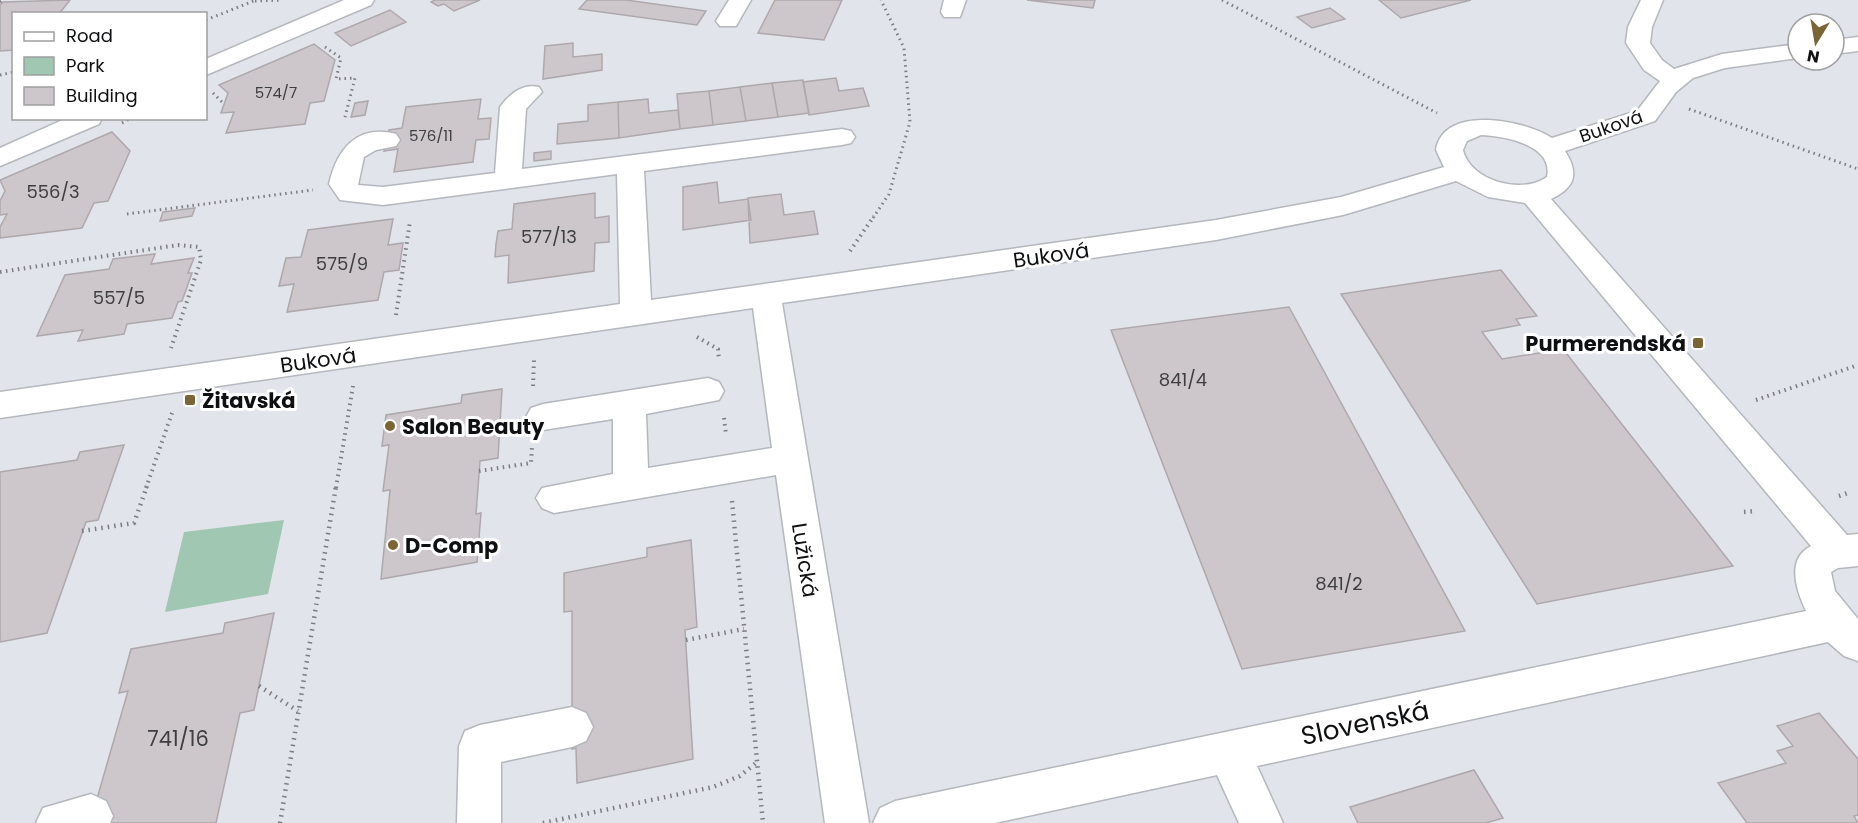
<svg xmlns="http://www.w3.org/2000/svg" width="1858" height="823" viewBox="0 0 1858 823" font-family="Poppins,sans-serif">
  <rect width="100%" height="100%" fill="#e1e4ea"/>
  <!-- green -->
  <path fill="#a0c7b2" d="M284,520L268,594L165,612L184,532Z"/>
  <!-- building -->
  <path fill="#cdc7cb" stroke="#aea8ac" stroke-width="1.5" d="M70,0L59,14H14V50L0,51V5L3,2Z
    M435,0H480L454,11L444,4L438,6L431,2Z
    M587,0H626L706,11L697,25L579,9Z
    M775,0H842L824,40L758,33Z
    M1027,0H1095L1093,8Z
    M1379,0H1471L1401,18Z
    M1330,8L1345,19L1312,28L1297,17Z
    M390,10L406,22L351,46L335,33Z
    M573,43V57L602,54V70L543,79L545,46Z
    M314,44L335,60L324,101L310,103L305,124L226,133L234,112L221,113L228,93L219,85Z
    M836,78L839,91L863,88L869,106L809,115L803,82Z
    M803,80L809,113L778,117L772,83Z
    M772,83L778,117L746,121L740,87Z
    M740,87L746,121L713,125L709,91Z
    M709,91L713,125L680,129L677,94Z
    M481,99L478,119L491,118L489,139L476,140L473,162L394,172L398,149L384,151L389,130L402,128L406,107Z
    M648,99L649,113L678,110L680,129L619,138L618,102Z
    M368,101L365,115L351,117L355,103Z
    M618,102L619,138L557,144L558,124L588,121V105Z
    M112,132L130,151L108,201L94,203L82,228L0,238V227L7,214L0,215V201L5,191L0,180Z
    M551,151V159L534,161V153Z
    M717,182L719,203L748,199L751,220L683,230V187Z
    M595,193V218L609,216V242L595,243L594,271L508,283L509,255L495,257L496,244L498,231L512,229L514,204Z
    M781,194L784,215L814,211L818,234L750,243L748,198Z
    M195,208L192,216L160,221L163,212Z
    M393,219L388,245L403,243L399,270L384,272L378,300L287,312L294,284L279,286L286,258L301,257L308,230Z
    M155,254L151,264L194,258L188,273H192L182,301L178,302L172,318L127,324L124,334L78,341L83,330L37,336L65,275L109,269L113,259Z
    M1501,270L1537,316L1516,319L1520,325L1482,332L1502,359L1563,349L1733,566L1537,604L1341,294Z
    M1289,307L1465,631L1242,669L1111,330Z
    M502,389L498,458L480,461L476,514L481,513L477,562L381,579L390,490L383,491L389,445L382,446L386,415L461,403L462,395Z
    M124,445L98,520L86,522L47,633L0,642V472L77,460L80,452Z
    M691,540L697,627L685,630L693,759L577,783L576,748L572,749V611L564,612V573L647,557V548Z
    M274,613L254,710L240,713L216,823H90L128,691L119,693L131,649L223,633L225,623Z
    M1819,713L1858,759V815L1854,816L1858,823H1747L1718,783L1786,763L1777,751L1793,746L1777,726Z
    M1474,770L1503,818L1486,823H1358L1350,807Z"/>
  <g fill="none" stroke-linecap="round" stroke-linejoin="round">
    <defs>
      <path id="minor" d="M344,0H374L371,5L206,75V59Z
        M729,0H751L736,26H720L716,21Z
        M944,0H966L960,17H944L941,12Z
        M1641,0H1663L1652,27L1650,43L1662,60L1674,69L1722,54L1798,44V58L1725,68L1693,78L1676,92L1655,121L1565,151C1579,173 1576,187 1551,199L1847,535L1858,534V566L1838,568L1831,572L1835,591L1858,619V661L1844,656L1828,642L1257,766L1283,823H1239L1217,775L995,823H873L880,808L895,801L1806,611C1797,592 1785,559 1811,546L1525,203L1488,197L1456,181L1343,215L1216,240L782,303L869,823H825L776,475L554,513L542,508L536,498L542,488L613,474V419L543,430L531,426L526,417L531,408L543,404L708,378L719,382L724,391L719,400L646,414L648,468L772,448L753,308L0,418V392L620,304L617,174L383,205L340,200L329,184C337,149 357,124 396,134L400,140L396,146L376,150L364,157L358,185L383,187L495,173L500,107C510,94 522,83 539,87L542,92L526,109L522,169L842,129L851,131L855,137L851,143L842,145L644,171L651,300L1216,220L1341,197L1444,167L1436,150C1443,104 1525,120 1552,138L1637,111L1660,81L1644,70L1626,43L1628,27ZM1481,135C1503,136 1554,144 1547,177C1522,195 1470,181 1463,150L1467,141Z
        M1858,37V51L1834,54V40Z
        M67,118H102L99,124L0,166V148Z
        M572,707L586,713L593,727L586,741L572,747L501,762V823H457L459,746L465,731L480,725Z
        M91,794L106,801L113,816L110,823H36L43,808Z"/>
    </defs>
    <!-- minor casing -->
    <use href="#minor" stroke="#b4b7bd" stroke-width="3"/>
    <!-- path-far2 -->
    <path stroke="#7b7d81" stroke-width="3" stroke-dasharray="1.5 4" stroke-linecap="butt" d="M1222,0L1437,113
      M255,1L282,0
      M0,2L3,0
      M206,20L256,0
      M325,47L341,58L336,79L355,78L344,121
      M0,75L14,72
      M213,93L222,102
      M1689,109L1858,169
      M122,123L131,118
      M127,214L313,190
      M873,218L889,194L910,122L904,48L881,0"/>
    <!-- path-far1 -->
    <path stroke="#7b7d81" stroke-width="4" stroke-dasharray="1.5 4.5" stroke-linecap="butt" d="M850,251L874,216
      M0,272L178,245L199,247L201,260L171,348
      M396,315L410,221
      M697,337L718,349L719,360
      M533,386L534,360
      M1756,400L1858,365
      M724,418L726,434
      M479,471L531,463L532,447
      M146,488L172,413
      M336,488L353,386"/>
    <!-- path -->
    <path stroke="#7b7d81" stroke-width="4.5" stroke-dasharray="1.5 5" stroke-linecap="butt" d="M1839,496L1848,493
      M732,501L763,823
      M1744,512L1755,511
      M82,531L134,523L147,486
      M686,640L744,629
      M259,686L298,711
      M280,823L336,486
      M543,823L713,787L740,776L756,763"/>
    <!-- minor -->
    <use href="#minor" fill="#fff" fill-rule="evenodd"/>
  </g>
  <!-- markers -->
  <g fill="#7b6535" stroke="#fff" stroke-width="2">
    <rect x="1692" y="337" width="12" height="12" rx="3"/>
    <rect x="184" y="394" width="12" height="12" rx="3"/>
    <circle cx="390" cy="426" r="6"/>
    <circle cx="393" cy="545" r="6"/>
  </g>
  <g text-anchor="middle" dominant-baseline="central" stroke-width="6" stroke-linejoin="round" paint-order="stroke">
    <!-- far-number labels -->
    <g font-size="15" fill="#3e3e40">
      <text x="276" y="92">574/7</text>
      <text x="431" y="135">576/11</text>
    </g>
    <!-- far-street labels -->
    <g font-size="18" fill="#0f1012" stroke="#fff">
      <text transform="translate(1611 126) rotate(-19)">Buková</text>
    </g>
    <!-- number labels -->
    <g font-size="18" fill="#3e3e40">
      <text x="53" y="191">556/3</text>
      <text x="549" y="236">577/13</text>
      <text x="342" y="263">575/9</text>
      <text x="119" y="297">557/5</text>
      <text x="1183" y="379">841/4</text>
      <text x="1339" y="583">841/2</text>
    </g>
    <!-- street labels -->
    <g font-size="21" fill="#0f1012" stroke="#fff">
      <text transform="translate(1051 255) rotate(-8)">Buková</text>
      <text transform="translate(318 360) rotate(-8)">Buková</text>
      <text transform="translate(805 560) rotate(81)">Lužická</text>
    </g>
    <!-- poi labels -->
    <g font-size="21" font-weight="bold" fill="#0f1012" stroke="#fff" text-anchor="start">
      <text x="1686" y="343" text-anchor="end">Purmerendská</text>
      <text x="202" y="400">Žitavská</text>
      <text x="402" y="426">Salon Beauty</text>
      <text x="405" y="545">D-Comp</text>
    </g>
    <!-- near-number labels -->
    <g font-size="21" fill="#3e3e40">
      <text x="178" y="738">741/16</text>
    </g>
    <!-- near-street labels -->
    <g font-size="26" fill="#0f1012" stroke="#fff">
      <text transform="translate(1365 723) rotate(-12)">Slovenská</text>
    </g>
  </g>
  <!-- legend -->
  <rect x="12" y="12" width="195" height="108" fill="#ffffff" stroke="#9f9fa0" stroke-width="1.5"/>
  <rect x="24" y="32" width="30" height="9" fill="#ffffff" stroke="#9f9fa0" stroke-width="1.5"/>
  <text x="66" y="42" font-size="18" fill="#0f1012">Road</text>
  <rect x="24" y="57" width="30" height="18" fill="#a0c7b2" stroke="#9f9fa0" stroke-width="1.5"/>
  <text x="66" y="72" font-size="18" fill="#0f1012">Park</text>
  <rect x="24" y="87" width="30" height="18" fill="#cdc7cb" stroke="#9f9fa0" stroke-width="1.5"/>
  <text x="66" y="102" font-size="18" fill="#0f1012">Building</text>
  <!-- north arrow -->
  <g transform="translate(1816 42) rotate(191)"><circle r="28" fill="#ffffff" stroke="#9f9fa0" stroke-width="1.5"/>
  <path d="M0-4.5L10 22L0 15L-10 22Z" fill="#7b6535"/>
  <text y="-9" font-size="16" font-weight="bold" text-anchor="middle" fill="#0f1012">N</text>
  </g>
</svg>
